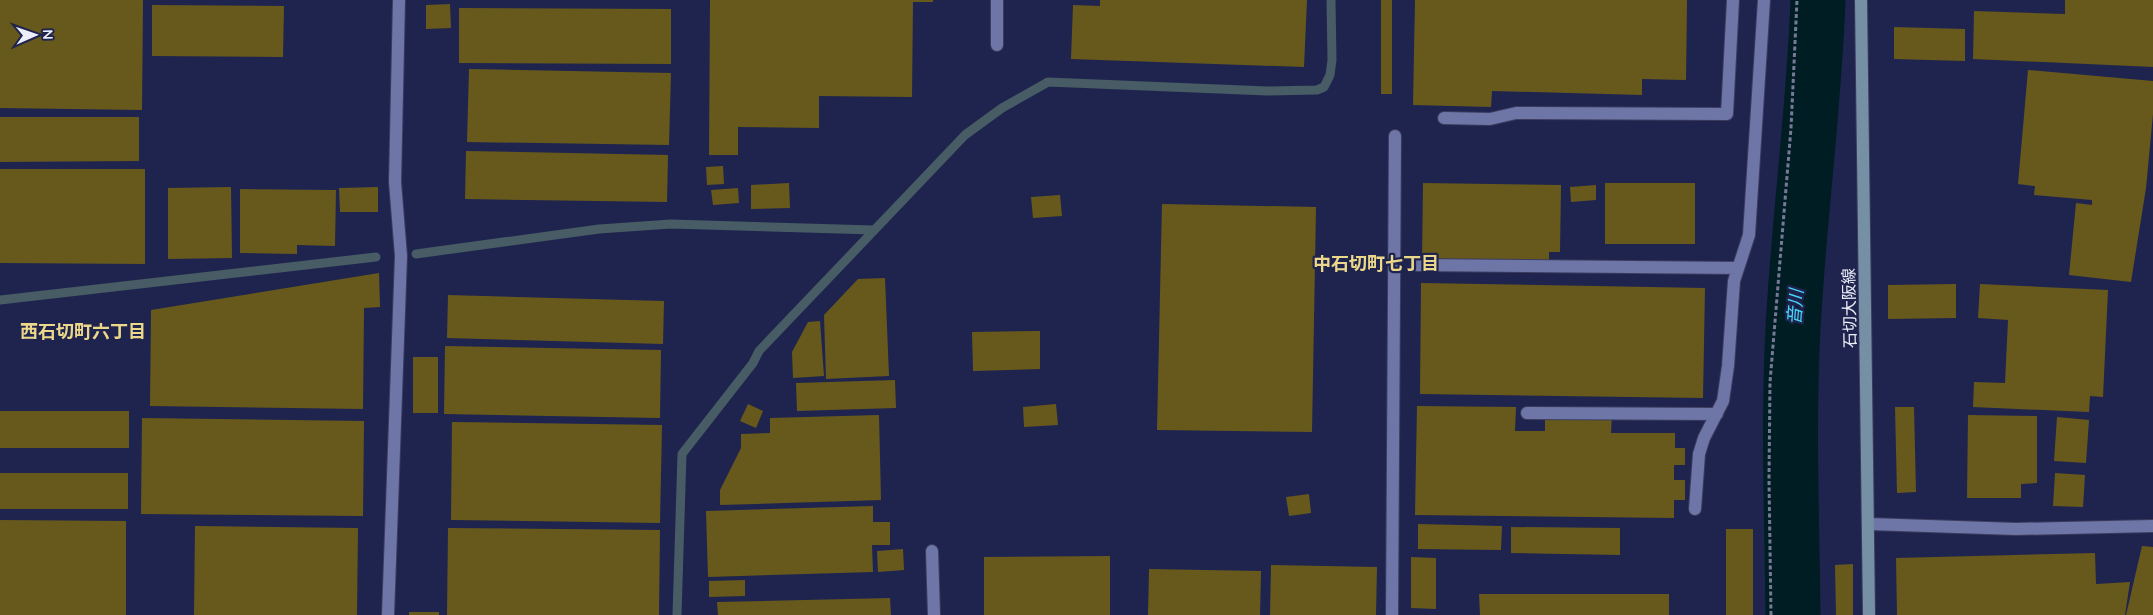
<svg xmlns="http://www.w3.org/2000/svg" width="2153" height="615" viewBox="0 0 2153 615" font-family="Quicksand,'Noto Sans JP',sans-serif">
  <rect width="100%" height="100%" fill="#1f244e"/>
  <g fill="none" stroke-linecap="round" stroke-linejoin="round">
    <!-- stream -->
    <path stroke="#475c64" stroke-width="9" d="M416,254L599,229L671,224L874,230
      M0,300L376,257
      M677,615L682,454L753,363L759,351L965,135L1002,108L1048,82L1267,91L1317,90L1324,87L1330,75L1332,60L1331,0"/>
    <!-- river -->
    <path stroke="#001d24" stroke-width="55" d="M1793,615C1792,519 1788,424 1793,328C1799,218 1814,110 1818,0"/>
  </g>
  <!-- building -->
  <path fill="#67591c" d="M0,0H143L142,110L0,108Z
    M710,0H933V2H913L912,97L819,96V128L738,127V155H709Z
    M1100,0H1307L1304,67L1071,59L1073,5L1100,6Z
    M1381,0H1392V94H1381Z
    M1415,0H1687L1686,80L1642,79V95L1492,91L1491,107L1413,105Z
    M2065,0H2153V67L1973,59L1974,11L2065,14Z
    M450,4L451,28L426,29V5Z
    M152,5L284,6L283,57L152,56Z
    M459,8L671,9V64L459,63Z
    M1894,27L1965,29V61L1894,59Z
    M469,69L671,73L669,145L467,142Z
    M2028,70L2153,81V114L2146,188L2131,282L2069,275L2076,203L2092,205V200L2034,195L2035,186L2018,184Z
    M0,117H139V161L0,162Z
    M466,151L668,155L667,202L465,199Z
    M723,166L724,184L707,185L706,167Z
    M0,169H145V264L0,263Z
    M789,183L790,208L751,209V185Z
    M1423,183L1561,185L1560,252H1549V262L1422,261Z
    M1605,183H1695V244H1605Z
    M1596,185V200L1571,202L1570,187Z
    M231,187L232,258L168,259V188Z
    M378,187V212H340L339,188Z
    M738,188L739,203L713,205L711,190Z
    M240,189L336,190L335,246L297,245V254L240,253Z
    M1060,195L1062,216L1033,218L1031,197Z
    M1162,204L1316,207L1312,432L1157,430Z
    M379,273L380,307L364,308L363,409L150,406L151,310Z
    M885,278L889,376L826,379L824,315L858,279Z
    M1421,283L1705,288L1703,398L1420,394Z
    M1956,284V318L1888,319V285Z
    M1980,284L2108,290L2103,397L2090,396L2089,412L1973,407L1974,382L2005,383L2008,320L1978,318Z
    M448,295L664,301L663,344L447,338Z
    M820,321L824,376L793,378L792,352L808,322Z
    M1040,331V369L973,371L972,332Z
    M445,346L661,350L660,418L444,414Z
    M413,357H438V413H413Z
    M895,380L896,408L797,411L796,383Z
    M748,404L763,411L756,428L740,421Z
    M1056,404L1058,425L1024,427L1023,407Z
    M1417,406L1516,407L1515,431H1545V413L1612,414L1611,433H1675V448H1685V465H1674V480H1685V500H1674V518L1415,515Z
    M1895,407H1914L1916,492L1897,493Z
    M0,411H129V448H0Z
    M879,415L881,500L720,505V490L741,448V434L770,433V418Z
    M1968,415L2037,416V483L2021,484V498H1967Z
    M2057,417L2089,420L2086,463L2054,461Z
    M142,418L364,421L363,516L141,514Z
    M452,422L662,425L660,523L451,520Z
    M0,473H128V509H0Z
    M2055,473L2085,475L2083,507L2053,506Z
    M1309,494L1311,513L1289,516L1286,497Z
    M873,506V522H890V545H872L873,572L708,577L706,511Z
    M0,520L126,521V615H0Z
    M1418,524L1502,526L1501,550L1418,549Z
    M195,526L358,528L357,615H194Z
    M1511,527L1620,528V555L1511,553Z
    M448,528L660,530L659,615H447Z
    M1726,529H1753V615H1726Z
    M2142,546L2153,547V615H2126Z
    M903,549L904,570L878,572L877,551Z
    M2095,553L2096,584L2130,582L2125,615H1897L1896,558Z
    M1110,556V615H984V557Z
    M1411,557L1436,558V609L1411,608Z
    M1853,564V615H1836L1835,565Z
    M1271,565L1377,567L1376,615H1270Z
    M1149,569L1261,571L1260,615H1148Z
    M745,580V596L709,597V581Z
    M1479,594H1669V615H1480Z
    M890,598L891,615H718L717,602Z
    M409,612H439V615H409Z"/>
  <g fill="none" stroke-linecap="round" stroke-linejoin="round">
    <defs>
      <path id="lane" d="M1444,118L1490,119L1516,113L1727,114L1733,0
        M1416,265L1738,268
        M1527,413L1717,414
        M1695,509L1699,454L1704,438L1723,401L1728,366L1734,281L1749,235L1764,0"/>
      <path id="street" d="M997,45V0
        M1869,524L2016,529L2153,526
        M932,551L934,615
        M388,615L401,256L395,182L399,0
        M1392,615L1395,136"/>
      <path id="secondary" d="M1861,0L1869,615"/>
    </defs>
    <!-- lane casing -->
    <use href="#lane" stroke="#3c3c5e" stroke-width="14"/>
    <!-- street casing -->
    <use href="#street" stroke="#3c3c5e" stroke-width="14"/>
    <!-- secondary casing -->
    <use href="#secondary" stroke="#3c3c5e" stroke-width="14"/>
    <!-- path -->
    <path stroke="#767a97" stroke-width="3" stroke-dasharray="4 2.5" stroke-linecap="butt" d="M1771,615L1769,479L1770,382L1791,128L1797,0"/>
    <!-- lane -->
    <use href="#lane" stroke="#6d76a7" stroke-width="12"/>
    <!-- street -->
    <use href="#street" stroke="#6d76a7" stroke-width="12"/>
    <!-- secondary -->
    <use href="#secondary" stroke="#7590a5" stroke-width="12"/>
  </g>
  <g text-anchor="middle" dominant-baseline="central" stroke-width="4.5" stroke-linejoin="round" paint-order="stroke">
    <!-- street labels -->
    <g font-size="16" fill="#eceffa" stroke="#1f244e">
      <text transform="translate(1849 308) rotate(-91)">石切大阪線</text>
    </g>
    <!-- neighbourhood labels -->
    <g font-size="18" font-weight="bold" fill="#ecd88a" stroke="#1f244e">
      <text x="1376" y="263">中石切町七丁目</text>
      <text x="83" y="331">西石切町六丁目</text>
    </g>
    <!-- water labels -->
    <g font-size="18" font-style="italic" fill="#42dbfc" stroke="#1f244e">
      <text transform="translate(1795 307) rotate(-86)">音川</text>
    </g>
  </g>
  <!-- north arrow -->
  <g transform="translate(35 35) rotate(88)" stroke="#1f244e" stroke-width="4" paint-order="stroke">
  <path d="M0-4L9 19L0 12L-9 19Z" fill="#eceffa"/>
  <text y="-8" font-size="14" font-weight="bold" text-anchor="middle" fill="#eceffa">N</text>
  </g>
</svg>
